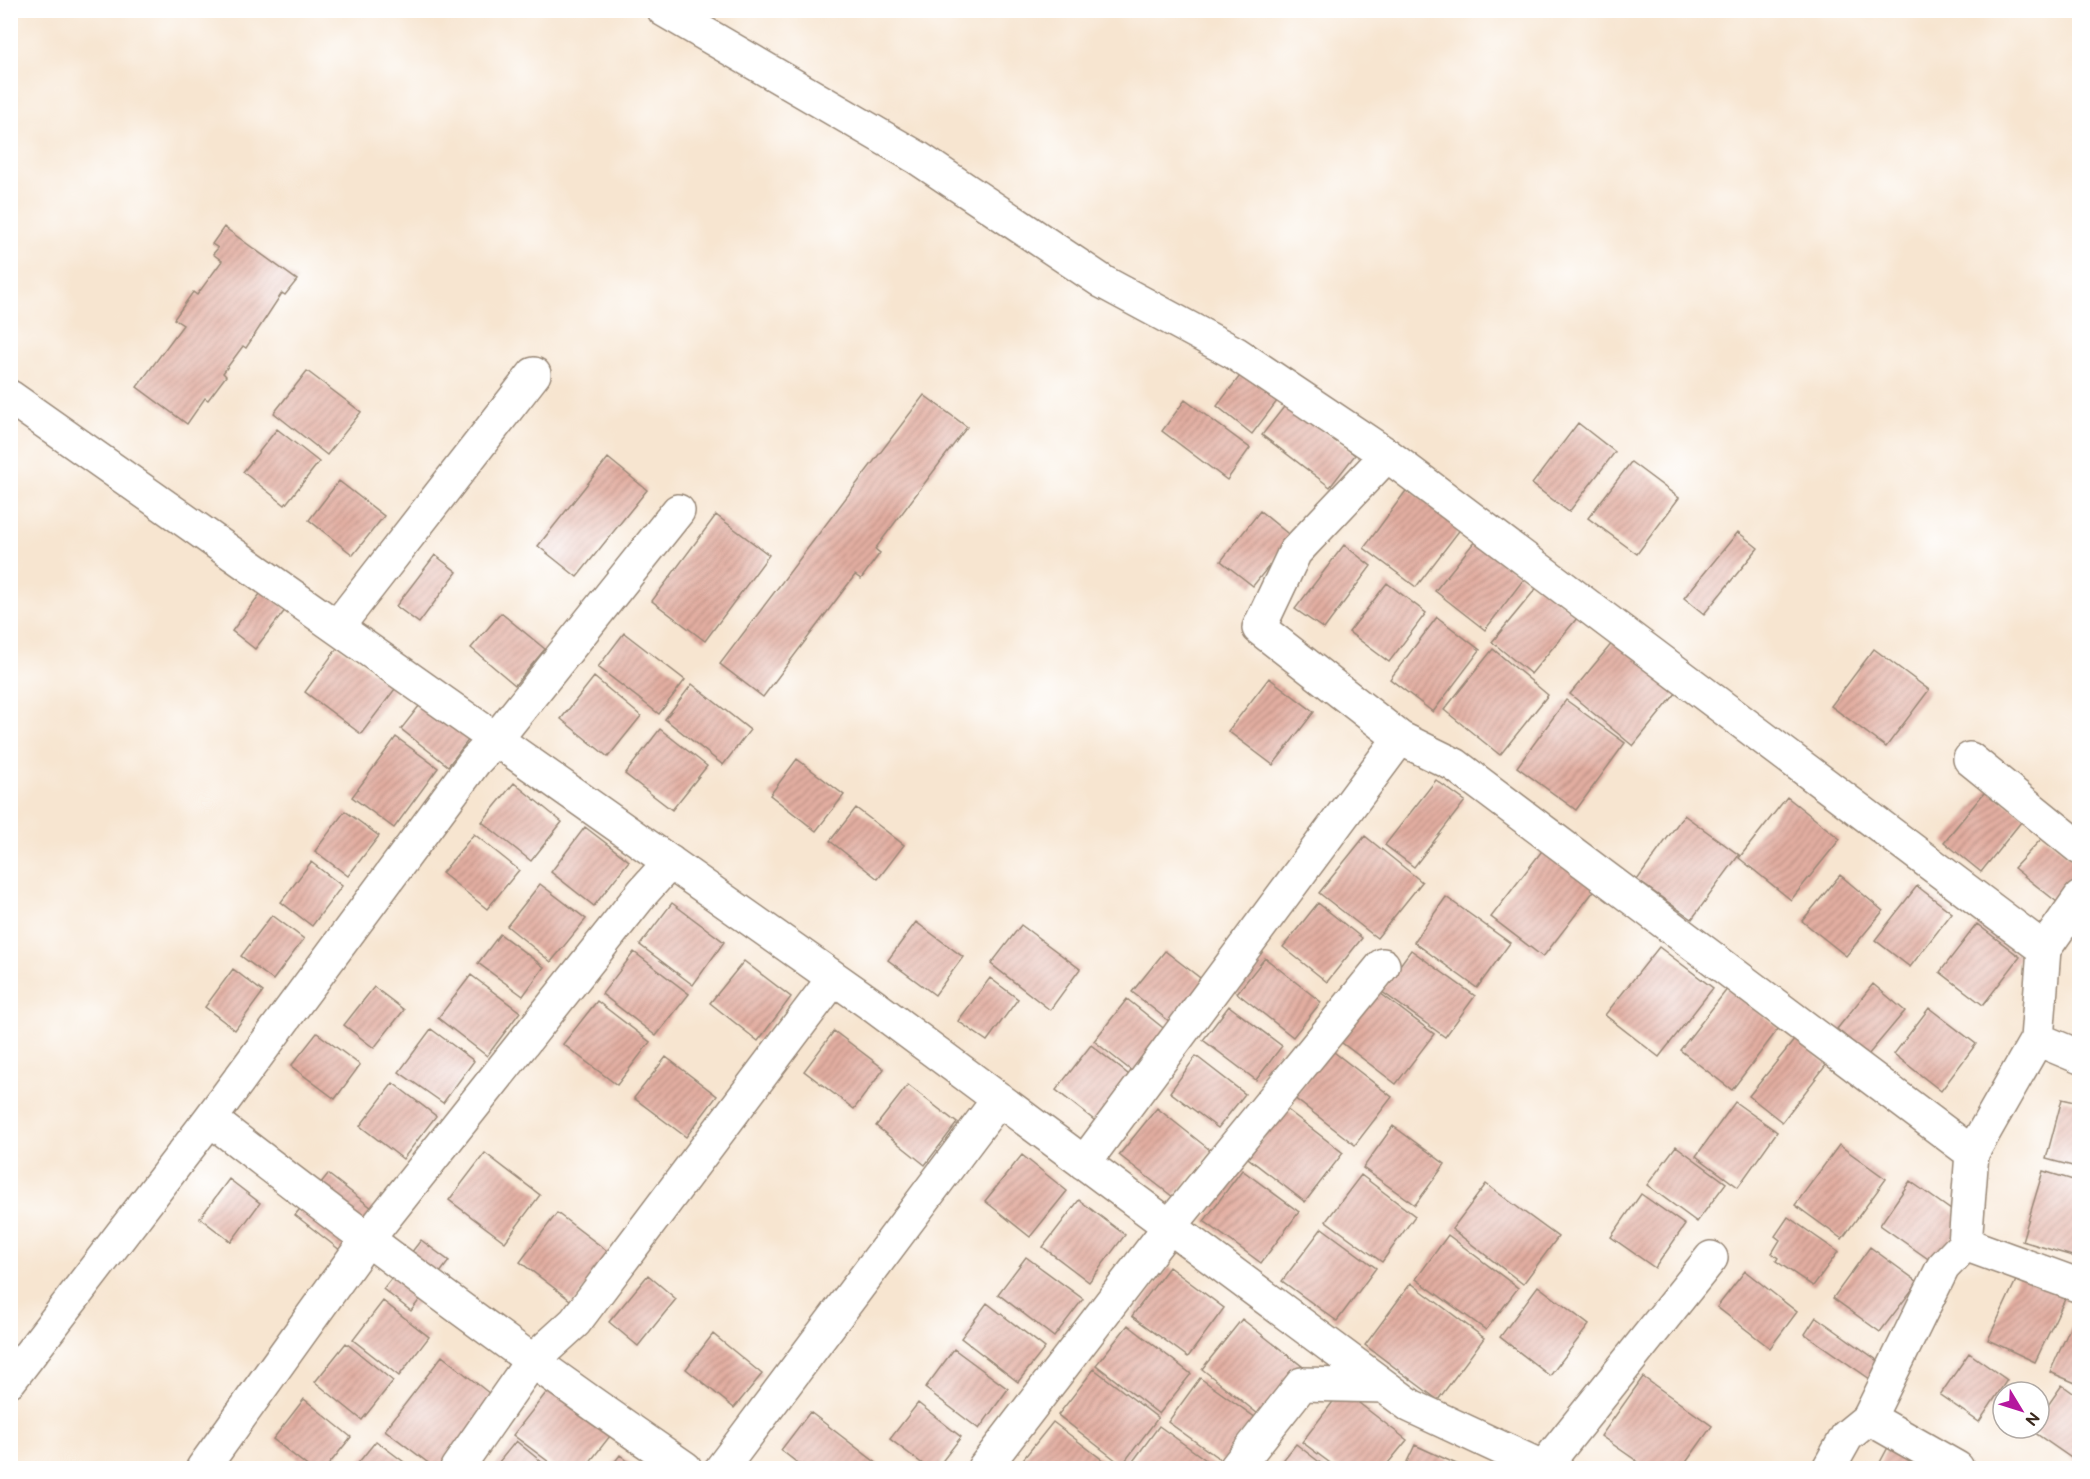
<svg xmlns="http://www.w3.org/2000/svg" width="2090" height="1479" viewBox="0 0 2090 1479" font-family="'Balsamiq Sans',sans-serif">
  <defs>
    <pattern id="building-hatch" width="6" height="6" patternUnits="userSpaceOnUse" patternTransform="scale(1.5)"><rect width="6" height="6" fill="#e3aea1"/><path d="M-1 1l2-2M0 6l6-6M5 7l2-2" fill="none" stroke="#b98e83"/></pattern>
  </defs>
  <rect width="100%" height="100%" fill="#fff"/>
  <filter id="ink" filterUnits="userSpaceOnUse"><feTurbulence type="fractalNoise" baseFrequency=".0167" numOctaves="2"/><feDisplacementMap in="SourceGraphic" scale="12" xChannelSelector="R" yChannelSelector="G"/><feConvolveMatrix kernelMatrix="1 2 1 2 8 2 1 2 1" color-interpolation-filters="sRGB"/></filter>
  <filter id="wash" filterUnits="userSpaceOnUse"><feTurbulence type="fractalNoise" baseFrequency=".008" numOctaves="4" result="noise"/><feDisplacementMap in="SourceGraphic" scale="24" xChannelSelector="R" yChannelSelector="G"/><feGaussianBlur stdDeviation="1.35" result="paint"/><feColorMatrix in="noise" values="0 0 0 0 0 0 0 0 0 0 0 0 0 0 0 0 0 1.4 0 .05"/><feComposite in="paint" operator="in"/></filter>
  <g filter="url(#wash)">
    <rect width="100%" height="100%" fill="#f7e5d0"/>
    <g id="blocks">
      <!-- building -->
      <path fill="url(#building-hatch)" d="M224,227L297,280L285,295L282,293L246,348L243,346L223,373L226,376L208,400L205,398L187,424L137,387L183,325L174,319L193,292L197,295L222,261L213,254L218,248L212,244Z
        M1246,368L1281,396L1252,434L1217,406Z
        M307,371L361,412L327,455L274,413Z
        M924,395L967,427L875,549L880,553L861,579L855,575L763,697L720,664Z
        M1185,400L1250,448L1227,480L1162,431Z
        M1287,403L1355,455L1330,487L1262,435Z
        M1578,423L1615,452L1569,512L1532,484Z
        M277,429L319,462L285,505L243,472Z
        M608,458L647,490L577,577L538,546Z
        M1631,462L1679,498L1637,554L1588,518Z
        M339,481L384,516L353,555L309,520Z
        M1408,488L1462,527L1416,587L1364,548Z
        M1260,511L1292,537L1253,586L1221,561Z
        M716,515L769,555L705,641L652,601Z
        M1738,532L1758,548L1704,614L1684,598Z
        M1475,541L1524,579L1485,630L1435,591Z
        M1344,545L1371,566L1324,629L1295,609Z
        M435,555L457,572L419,623L396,606Z
        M1387,583L1426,613L1389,662L1349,632Z
        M1539,585L1578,617L1531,674L1492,642Z
        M263,590L286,609L255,649L232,631Z
        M501,613L545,649L515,685L471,648Z
        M1437,617L1480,650L1433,712L1390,679Z
        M624,633L685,680L659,714L598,667Z
        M1618,636L1681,687L1633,746L1570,694Z
        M338,647L395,689L361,734L305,692Z
        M1493,649L1548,695L1500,755L1444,710Z
        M1874,649L1929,690L1886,747L1831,706Z
        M594,677L641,716L608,757L561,719Z
        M1269,678L1314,712L1273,765L1228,731Z
        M692,684L750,730L723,765L665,719Z
        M1566,700L1625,743L1576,810L1517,767Z
        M423,701L470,738L448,766L401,729Z
        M660,729L707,766L672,810L625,774Z
        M396,737L438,768L394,828L352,797Z
        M797,759L844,795L816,831L770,795Z
        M1436,780L1465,801L1414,867L1385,845Z
        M514,783L562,822L531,861L482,822Z
        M1988,788L2025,817L1981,872L1944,842Z
        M1787,797L1840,839L1791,900L1739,858Z
        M856,808L904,845L878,879L830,841Z
        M345,811L379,836L348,876L315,851Z
        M1684,815L1739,855L1692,919L1637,880Z
        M585,827L629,861L594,906L551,872Z
        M474,834L519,870L487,909L442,873Z
        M1365,836L1422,882L1377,938L1319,893Z
        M2044,836L2080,864V874L2057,902L2014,868Z
        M1545,847L1597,887L1543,957L1491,917Z
        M311,862L342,886L312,926L281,902Z
        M1840,875L1883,911L1846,956L1802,921Z
        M540,884L586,919L551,962L507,926Z
        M1917,886L1952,913L1910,967L1875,940Z
        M1446,897L1510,943L1477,988L1414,942Z
        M672,903L724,942L693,985L640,945Z
        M1318,903L1362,938L1327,982L1283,947Z
        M272,915L304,939L273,980L241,956Z
        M916,922L963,957L935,995L888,960Z
        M1977,924L2020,957L1983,1005L1940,972Z
        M1021,925L1080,969L1050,1010L991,964Z
        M500,934L544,967L523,996L478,963Z
        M1659,947L1713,988L1659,1057L1605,1015Z
        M1411,950L1475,996L1445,1037L1381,991Z
        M1165,951L1217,991L1184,1033L1132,992Z
        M634,952L689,994L656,1036L602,994Z
        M1265,958L1321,1002L1293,1037L1237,993Z
        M744,961L791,997L758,1041L710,1003Z
        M233,969L263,992L235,1030L205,1007Z
        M471,975L520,1012L487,1056L438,1018Z
        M990,978L1018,999L987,1041L958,1021Z
        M1873,984L1905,1011L1868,1055L1837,1029Z
        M374,987L404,1010L374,1048L344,1025Z
        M1728,988L1779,1028L1732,1090L1680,1050Z
        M1376,990L1434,1034L1396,1084L1337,1039Z
        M1127,999L1187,1047L1153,1088L1094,1041Z
        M597,1001L650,1042L617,1085L563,1044Z
        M1229,1006L1282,1046L1256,1080L1203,1040Z
        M1929,1008L1976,1044L1941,1091L1894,1054Z
        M431,1029L474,1061L443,1103L399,1072Z
        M834,1031L884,1069L854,1109L804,1071Z
        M317,1033L360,1065L335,1099L291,1066Z
        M1795,1039L1827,1064L1782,1122L1749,1096Z
        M1091,1045L1138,1082L1103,1127L1056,1090Z
        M1330,1049L1392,1097L1355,1145L1293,1097Z
        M1196,1056L1245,1094L1218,1128L1170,1092Z
        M666,1057L717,1096L686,1137L634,1098Z
        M393,1083L436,1116L403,1159L360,1126Z
        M908,1085L957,1123L925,1165L876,1126Z
        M2062,1099L2080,1103V1168L2046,1159Z
        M1735,1102L1777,1132L1738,1187L1696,1156Z
        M1157,1108L1210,1150L1173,1197L1119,1155Z
        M1285,1108L1343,1153L1305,1202L1248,1158Z
        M1393,1126L1445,1164L1415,1205L1363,1168Z
        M1839,1145L1886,1179L1842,1239L1795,1205Z
        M1676,1146L1726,1183L1697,1222L1647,1185Z
        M485,1153L540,1195L505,1242L449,1200Z
        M1022,1155L1067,1191L1030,1237L985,1201Z
        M1242,1170L1299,1212L1261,1263L1204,1221Z
        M2043,1171L2080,1182L2079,1258L2022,1241Z
        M328,1174L377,1212L345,1254L295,1215Z
        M1361,1175L1415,1216L1382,1262L1326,1221Z
        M229,1179L260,1203L231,1242L200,1218Z
        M1910,1181L1965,1220L1934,1263L1880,1225Z
        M1486,1184L1558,1237L1523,1284L1452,1229Z
        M1641,1194L1685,1225L1655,1268L1611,1237Z
        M1079,1200L1125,1235L1089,1282L1043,1247Z
        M557,1213L611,1254L574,1303L520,1262Z
        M1788,1217L1838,1252L1813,1286L1776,1261L1778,1258L1772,1253L1780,1240L1775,1236Z
        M1322,1228L1376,1268L1337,1321L1282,1281Z
        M1448,1235L1518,1288L1486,1330L1416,1279Z
        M421,1240L449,1261L411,1311L383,1289Z
        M1870,1247L1918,1282L1880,1332L1833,1298Z
        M1026,1257L1083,1299L1054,1337L998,1294Z
        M1169,1267L1224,1308L1188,1357L1132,1316Z
        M1745,1271L1797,1312L1770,1348L1717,1307Z
        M2019,1274L2066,1297L2035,1362L1988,1340Z
        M648,1275L676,1299L638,1346L609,1322Z
        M1411,1283L1484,1338L1438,1400L1365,1345Z
        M1538,1286L1589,1325L1550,1376L1500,1337Z
        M383,1301L429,1337L399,1376L353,1340Z
        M987,1303L1045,1348L1018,1382L961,1338Z
        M2080,1306V1385L2050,1372Z
        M1816,1317L1881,1363L1870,1379L1805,1334Z
        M1242,1319L1303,1367L1263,1418L1202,1369Z
        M1128,1325L1191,1374L1159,1414L1096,1365Z
        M713,1334L762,1374L734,1408L686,1369Z
        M346,1343L393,1381L362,1420L315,1382Z
        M954,1349L1008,1389L979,1429L925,1388Z
        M1969,1353L2007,1380L1979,1422L1940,1395Z
        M442,1356L499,1401L446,1468H435L385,1430Z
        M1094,1369L1158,1418L1122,1465L1058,1415Z
        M1643,1377L1712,1426L1682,1468H1647L1601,1436Z
        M1200,1378L1263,1423L1231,1467L1168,1422Z
        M553,1384L614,1431L585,1468H557L513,1435Z
        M2062,1385L2080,1398V1464L2031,1430L2039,1428V1418Z
        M1342,1390L1407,1440L1384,1468H1337L1302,1442Z
        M304,1399L351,1437L326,1468H310L273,1439Z
        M918,1403L961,1437L937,1468H928L890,1439Z
        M810,1412L879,1465L877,1468H804L781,1450Z
        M1053,1422L1113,1468H1016Z
        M1159,1426L1217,1468H1128Z
        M1893,1438L1945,1468H1877Z
        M376,1441L412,1468H354Z
        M516,1441L549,1468H494Z
        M1296,1444L1327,1468H1277Z
        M1415,1445L1465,1468H1404Z
        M620,1455L637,1468H610Z"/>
    </g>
  </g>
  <g filter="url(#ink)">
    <use href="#blocks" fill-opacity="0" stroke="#987" stroke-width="1.5"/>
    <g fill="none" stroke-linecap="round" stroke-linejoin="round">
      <defs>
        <path id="minor" d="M664,10L918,158L1103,282L1235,353L1387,455L2044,949
          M10,397L871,1004L1411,1406L1544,1468
          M1387,455L1295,552L1259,628L1400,738L1455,765L1972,1153
          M337,627L534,374
          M1970,759L2080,848
          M2037,1039L2080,1057
          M210,1119C366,1240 523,1357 685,1468
          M1084,1163L1400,738
          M1965,1244L2080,1286
          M10,1380L210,1119L475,761L496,739L678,511
          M1869,1418L1957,1468
          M203,1468L366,1241L643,892L670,862
          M457,1468L531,1362L575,1322L834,978
          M722,1468L999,1099
          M984,1468L1170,1226L1383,965
          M1236,1468L1302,1384L1384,1386
          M1543,1468L1711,1258
          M1829,1468L1847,1436L1869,1418L1943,1267L1965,1244L1972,1153L2037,1039L2044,949L2080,898"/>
      </defs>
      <!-- minor casing -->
      <use href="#minor" stroke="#987" stroke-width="36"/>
      <!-- minor -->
      <use href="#minor" stroke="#fff" stroke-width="33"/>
    </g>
  </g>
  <!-- margin -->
  <rect width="2090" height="1479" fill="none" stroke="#fff" stroke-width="36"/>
  <!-- north arrow -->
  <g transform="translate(2021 1410) rotate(128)"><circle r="28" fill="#ffffff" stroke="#b1aaa5" stroke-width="1.5"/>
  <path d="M0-4.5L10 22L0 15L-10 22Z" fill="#b5179e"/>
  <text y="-9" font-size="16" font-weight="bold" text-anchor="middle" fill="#3b2a1e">N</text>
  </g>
</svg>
